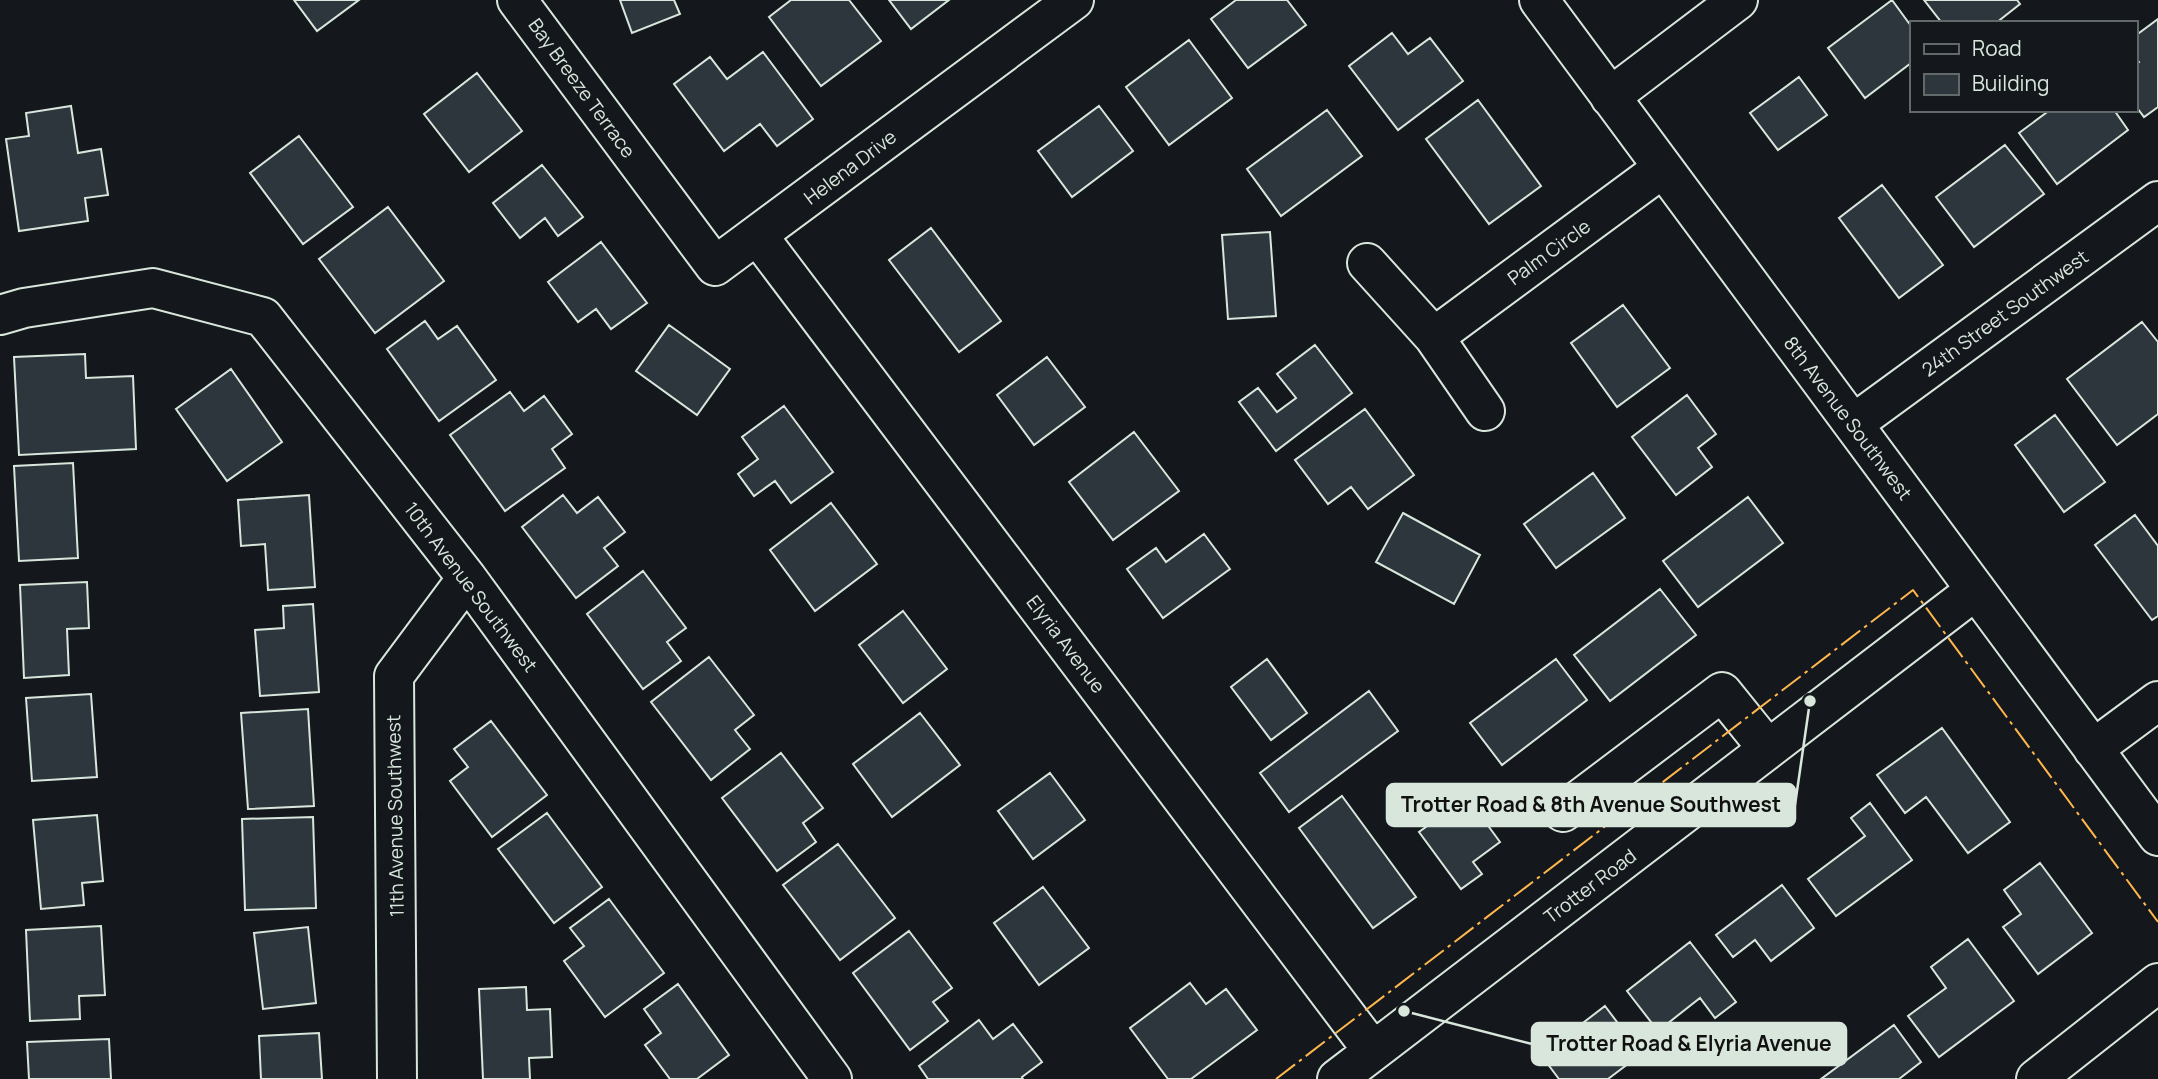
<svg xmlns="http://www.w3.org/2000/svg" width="2158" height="1079" viewBox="0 0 2158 1079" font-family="Manrope,sans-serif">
  <rect width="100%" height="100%" fill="#14181c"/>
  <!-- building -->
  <path fill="#2c363c" stroke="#d8e6dc" stroke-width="2" d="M294,0H359L317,31Z
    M620,0H674L680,14L632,33Z
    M791,0H849L881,41L821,86L769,17Z
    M889,0H949L911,29Z
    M1236,0H1287L1306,25L1248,68L1211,19Z
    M1892,0L1911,26V63L1865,98L1828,48Z
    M1924,0H2017L2020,4L1996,23H1942Z
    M2158,19V107L2144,117L2135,105V65L2139,62L2135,57V36Z
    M1392,33L1408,54L1430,38L1463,81L1398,130L1349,66Z
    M1189,40L1232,98L1169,145L1126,87Z
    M763,52L813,119L777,146L760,124L724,151L674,84L710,57L727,79Z
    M477,73L522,131L469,172L424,114Z
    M1799,77L1827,115L1778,150L1750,113Z
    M1478,100L1541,186L1489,224L1426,139Z
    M71,106L78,153L101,149L108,195L85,198L88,221L19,231L6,139L29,136L26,113Z
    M1099,106L1133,151L1072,197L1038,151Z
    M1327,110L1362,156L1281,216L1247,169Z
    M2050,110H2114L2128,130L2057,184L2019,133Z
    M299,136L353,207L303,244L250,173Z
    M2005,145L2044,194L1974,247L1936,197Z
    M542,165L583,217L558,236L545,218L520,238L493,203Z
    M1882,185L1943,265L1899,298L1839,218Z
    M388,207L444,281L375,333L319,259Z
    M931,228L1001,321L959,352L889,260Z
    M1270,232L1276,316L1228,319L1222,235Z
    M601,242L647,303L611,329L596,309L578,322L548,282Z
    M1623,305L1670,368L1617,407L1571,343Z
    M425,321L438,339L457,326L496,380L439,421L387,349Z
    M2142,322L2158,342V414L2117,445L2067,379Z
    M669,325L730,369L697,415L636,371Z
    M1315,345L1352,393L1276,451L1239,402L1258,388L1277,412L1296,398L1277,374Z
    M85,354L86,378L133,376L136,449L19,455L14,357Z
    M1047,357L1085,407L1034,445L997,395Z
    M231,369L282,442L227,481L176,409Z
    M510,392L524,411L544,396L572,434L552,449L565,468L505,511L450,435Z
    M1687,395L1716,434L1698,448L1712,467L1676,495L1632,437Z
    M784,406L833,472L791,503L775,481L754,496L738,474L758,459L742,437Z
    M1365,409L1414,475L1368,509L1351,487L1328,504L1295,460Z
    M2055,415L2105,482L2064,512L2015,445Z
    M1134,432L1179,491L1113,540L1069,482Z
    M73,463L78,558L19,561L14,466Z
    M1593,473L1625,518L1556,568L1524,524Z
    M309,495L315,587L268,590L265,544L241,546L238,500Z
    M563,495L577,513L598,497L625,532L604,548L618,566L576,598L522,527Z
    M1748,497L1783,543L1698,607L1663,561Z
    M831,503L877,564L815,611L770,550Z
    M1403,513L1480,555L1454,604L1376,562Z
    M2135,515L2158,546V616L2152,620L2095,545Z
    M1204,534L1230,569L1163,618L1127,569L1156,548L1166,562Z
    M643,571L686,628L667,642L681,661L643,689L587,614Z
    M87,582L89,628L67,629L69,675L24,678L20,585Z
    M1660,589L1696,635L1610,701L1574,655Z
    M313,604L319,692L260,696L255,630L284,628L283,606Z
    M903,611L947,669L903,703L859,645Z
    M709,657L754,715L735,730L750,749L711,780L651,702Z
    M1267,659L1307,713L1271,740L1231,687Z
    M1556,659L1587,700L1502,765L1470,723Z
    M1369,691L1398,731L1289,812L1260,773Z
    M91,694L97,777L32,781L26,698Z
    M308,709L314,806L248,809L241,713Z
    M920,713L960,765L892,817L853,764Z
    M491,721L547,795L492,837L450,781L468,767L454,749Z
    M1942,728L2010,822L1968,853L1926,797L1905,813L1877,775Z
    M781,753L823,808L803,823L816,842L777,871L722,798Z
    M1050,773L1085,820L1033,859L998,811Z
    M1342,796L1416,897L1373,928L1299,828Z
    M1467,797L1500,842L1473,862L1482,874L1461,889L1419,832Z
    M1870,803L1912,860L1836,916L1808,879L1865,836L1851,818Z
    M547,813L602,887L554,923L498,849Z
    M97,815L103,881L82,883L84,905L41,909L33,820Z
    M313,817L316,908L245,910L242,819Z
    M838,844L895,918L840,960L783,885Z
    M2040,863L2092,933L2038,974L2003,927L2021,914L2004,890Z
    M1782,885L1814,928L1771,961L1755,940L1733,957L1716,935Z
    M1043,887L1089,948L1039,985L994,923Z
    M609,899L664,973L605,1017L564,961L584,946L570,928Z
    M101,926L105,995L79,996L80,1019L30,1021L26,930Z
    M308,927L316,1003L263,1009L254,933Z
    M909,931L952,988L933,1002L948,1021L910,1050L853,973Z
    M1968,939L2014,1001L1939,1057L1908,1016L1946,988L1931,967Z
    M1690,942L1736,1002L1715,1018L1700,998L1658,1031L1627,991Z
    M1190,983L1206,1004L1226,989L1257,1030L1191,1079H1168L1130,1028Z
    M678,984L729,1055L697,1079H670L645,1045L661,1033L644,1009Z
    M526,987L527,1010L550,1009L552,1057L529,1058L530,1079H483L479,989Z
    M1605,1006L1641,1054L1608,1079H1559L1541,1055Z
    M979,1020L993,1039L1013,1024L1042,1062L1022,1077L1023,1079H928L919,1066Z
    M1894,1025L1921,1062L1899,1079H1821Z
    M319,1033L322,1079H261L259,1036Z
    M109,1039L111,1079H29L27,1042Z"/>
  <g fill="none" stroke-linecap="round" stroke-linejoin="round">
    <defs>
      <path id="minor" d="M517,0L715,266L1074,0
        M1539,0L2158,836
        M1610,97L1738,0
        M758,236L1373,1051
        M1367,263L1434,337L1485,411
        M0,315L24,308L153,288L263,317L467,578L832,1079
        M1434,337L1663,168
        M1853,424L2158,201
        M2093,749L2158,701
        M1563,812L1722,692L1768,749
        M397,1079L394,676L467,578
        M1337,1079L1976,590
        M2036,1079L2158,983"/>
    </defs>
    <!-- minor casing -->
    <use href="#minor" stroke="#d8e6dc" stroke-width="42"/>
    <!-- minor -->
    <use href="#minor" stroke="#14181c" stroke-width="38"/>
    <!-- power -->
    <path stroke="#ffb74d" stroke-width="2" stroke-dasharray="24 5 3.5 5" stroke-linecap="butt" d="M1276,1079L1913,590L2158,922"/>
  </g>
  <g text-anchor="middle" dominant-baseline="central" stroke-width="5" stroke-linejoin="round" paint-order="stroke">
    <!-- street labels -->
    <g font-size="19" fill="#d8e6dc" stroke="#14181c">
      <text transform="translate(582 88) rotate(54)">Bay Breeze Terrace</text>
      <text transform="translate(850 167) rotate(-37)">Helena Drive</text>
      <text transform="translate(1549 252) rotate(-36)">Palm Circle</text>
      <text transform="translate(2005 313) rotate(-36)">24th Street Southwest</text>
      <text transform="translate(1848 418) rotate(53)">8th Avenue Southwest</text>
      <text transform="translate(471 587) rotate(53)">10th Avenue Southwest</text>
      <text transform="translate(1066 644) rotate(53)">Elyria Avenue</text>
      <text transform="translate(395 816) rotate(-91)">11th Avenue Southwest</text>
      <text transform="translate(1590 886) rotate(-37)">Trotter Road</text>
    </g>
  </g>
  <!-- callouts -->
  <path fill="none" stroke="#d8e6dc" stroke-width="2.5" d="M1810 701L1795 805M1404 1011L1532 1044"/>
  <g fill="#d8e6dc" stroke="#14181c" stroke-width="2.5">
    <circle cx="1810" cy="701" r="7"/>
    <circle cx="1404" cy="1011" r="7"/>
  </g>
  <g fill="#d8e6dc" stroke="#d8e6dc" stroke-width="2.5">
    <rect x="1387" y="784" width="408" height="42" rx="7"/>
    <rect x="1532" y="1023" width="314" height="42" rx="7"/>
  </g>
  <g font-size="21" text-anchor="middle" font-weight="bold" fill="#111">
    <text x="1591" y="812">Trotter Road &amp; 8th Avenue Southwest</text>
    <text x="1689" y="1051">Trotter Road &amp; Elyria Avenue</text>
  </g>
  <!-- legend -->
  <rect x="1910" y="21" width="228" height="91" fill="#14181c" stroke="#626a69" stroke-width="2"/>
  <rect x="1924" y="44" width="35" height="10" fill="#14181c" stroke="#626a69" stroke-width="2"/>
  <text x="1972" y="56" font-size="21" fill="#d8e6dc">Road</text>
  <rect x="1924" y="74" width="35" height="21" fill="#2c363c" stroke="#626a69" stroke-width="2"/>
  <text x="1972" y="91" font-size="21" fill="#d8e6dc">Building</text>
</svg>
